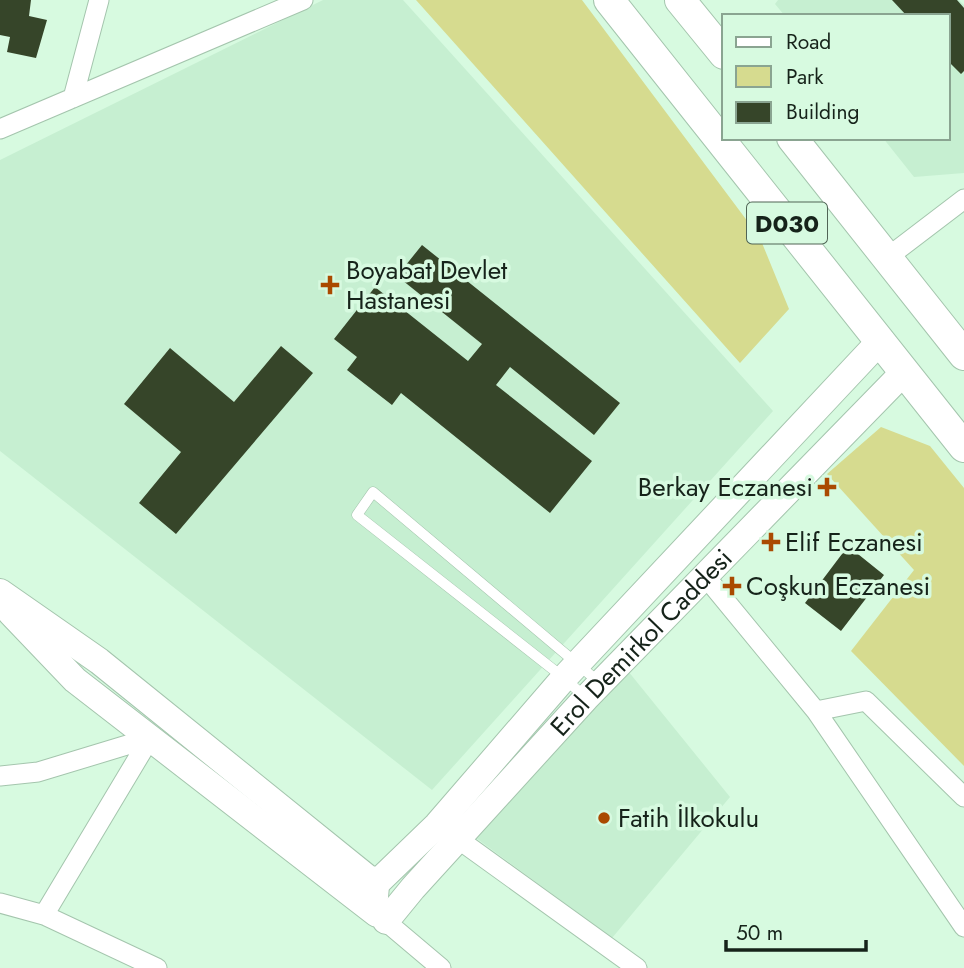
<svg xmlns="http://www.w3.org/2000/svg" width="964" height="968" viewBox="0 0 964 968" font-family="Jost,sans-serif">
  <rect width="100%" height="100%" fill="#d7fae0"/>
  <!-- built -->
  <path fill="#c6efd1" d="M323,0H403L773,411L432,790L0,451V160Z
    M778,0H959L964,5V173L914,177L883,138H948V16H785L775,4Z
    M628,671L730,797L612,938L476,838Z"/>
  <!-- green -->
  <path fill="#d6db8f" d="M416,0H582L760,238L789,309L740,363Z
    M881,427L930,446L964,488V766L851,651L914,570L827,474Z"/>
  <!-- building -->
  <path fill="#364529" d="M0,0H31L29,16L47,20L36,58L7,52L10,37L0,35Z
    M892,0H957L964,8V71L961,74L948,61V16H907Z
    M422,245L620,403L594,435L510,367L496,385L592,461L550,513L401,393L392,405L347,370L357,357L334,339L375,287L468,361L482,344L397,276Z
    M281,346L313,373L176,534L139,503L181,452L124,404L170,348L234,402Z
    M848,546L884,575L841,631L805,603Z"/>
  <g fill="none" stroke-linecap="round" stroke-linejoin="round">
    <defs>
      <path id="lane" d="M585,697L564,678L357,515L373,492L600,683"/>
      <path id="street" d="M73,98L99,0
        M0,129L303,0
        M888,257L964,199
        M705,576L816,711L964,927
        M816,711L866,701L964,797
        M0,776L38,772L150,738L44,915L0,903
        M447,831L637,968
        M380,880L377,914L441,968
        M44,915L157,968"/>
      <g id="secondary">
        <path d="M0,592L99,661L369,879L380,880L437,825L564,678L881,340"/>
        <path d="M11,613L75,680L377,914"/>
        <path id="s1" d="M386,921L413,888L586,698L905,371"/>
      </g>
      <path id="primary" d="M609,0L964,447
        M680,0L724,54
        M792,138L964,355"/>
    </defs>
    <!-- lane casing -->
    <use href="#lane" stroke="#a4c5ad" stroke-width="11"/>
    <!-- street casing -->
    <use href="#street" stroke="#a4c5ad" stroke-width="21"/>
    <!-- secondary casing -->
    <use href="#secondary" stroke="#a4c5ad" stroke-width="28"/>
    <!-- primary casing -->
    <use href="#primary" stroke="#a4c5ad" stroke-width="32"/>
    <!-- lane -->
    <use href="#lane" stroke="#fff" stroke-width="10"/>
    <!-- street -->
    <use href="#street" stroke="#fff" stroke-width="19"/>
    <!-- secondary -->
    <use href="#secondary" stroke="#fff" stroke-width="26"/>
    <!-- primary -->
    <use href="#primary" stroke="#fff" stroke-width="30"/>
  </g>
  <!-- markers -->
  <g fill="#aa4a01" stroke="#d7fae0" stroke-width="2.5">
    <path d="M326.5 274.5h7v7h7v7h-7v7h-7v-7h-7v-7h7z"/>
    <path d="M823.5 476.5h7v7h7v7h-7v7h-7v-7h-7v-7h7z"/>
    <path d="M767.5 531.5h7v7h7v7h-7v7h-7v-7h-7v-7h7z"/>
    <path d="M728.5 575.5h7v7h7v7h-7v7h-7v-7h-7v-7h7z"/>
    <circle cx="604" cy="818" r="7"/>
  </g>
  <g text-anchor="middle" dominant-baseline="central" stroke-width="7" stroke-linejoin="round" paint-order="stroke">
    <!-- shield labels -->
    <rect fill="#d7fae0" stroke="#506455" stroke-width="2" x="747" y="202.5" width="80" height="41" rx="5"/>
    <g font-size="24" font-weight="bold" fill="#16231a">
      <text x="787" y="223">D030</text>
    </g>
    <!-- poi labels -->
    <g font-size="26" fill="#16231a" stroke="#d7fae0" text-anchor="start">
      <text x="346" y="270">Boyabat Devlet<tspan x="346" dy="30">Hastanesi</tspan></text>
      <text x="813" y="487" text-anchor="end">Berkay Eczanesi</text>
      <text x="785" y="542">Elif Eczanesi</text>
      <text x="746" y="586">Coşkun Eczanesi</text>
      <text x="618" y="818">Fatih İlkokulu</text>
    </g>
    <!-- street labels -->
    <g font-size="26" fill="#16231a" stroke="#d7fae0">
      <text stroke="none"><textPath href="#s1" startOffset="378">Erol Demirkol Caddesi</textPath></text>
    </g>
  </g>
  <!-- legend -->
  <rect x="722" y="14" width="228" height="126" fill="#d7fae0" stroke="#8aa491" stroke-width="2"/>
  <rect x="736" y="37" width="35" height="10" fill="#ffffff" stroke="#8aa491" stroke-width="2"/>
  <text x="786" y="49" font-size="21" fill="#16231a">Road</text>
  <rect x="736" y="66" width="35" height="21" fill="#d6db8f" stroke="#8aa491" stroke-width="2"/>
  <text x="786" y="84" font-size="21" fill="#16231a">Park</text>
  <rect x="736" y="102" width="35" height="21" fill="#364529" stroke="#8aa491" stroke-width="2"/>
  <text x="786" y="119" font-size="21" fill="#16231a">Building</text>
  <!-- scale -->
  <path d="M726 940v10h140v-10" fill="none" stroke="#16231a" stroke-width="3.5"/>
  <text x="736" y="940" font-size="21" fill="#16231a" stroke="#d7fae0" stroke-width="5" paint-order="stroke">50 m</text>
</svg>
